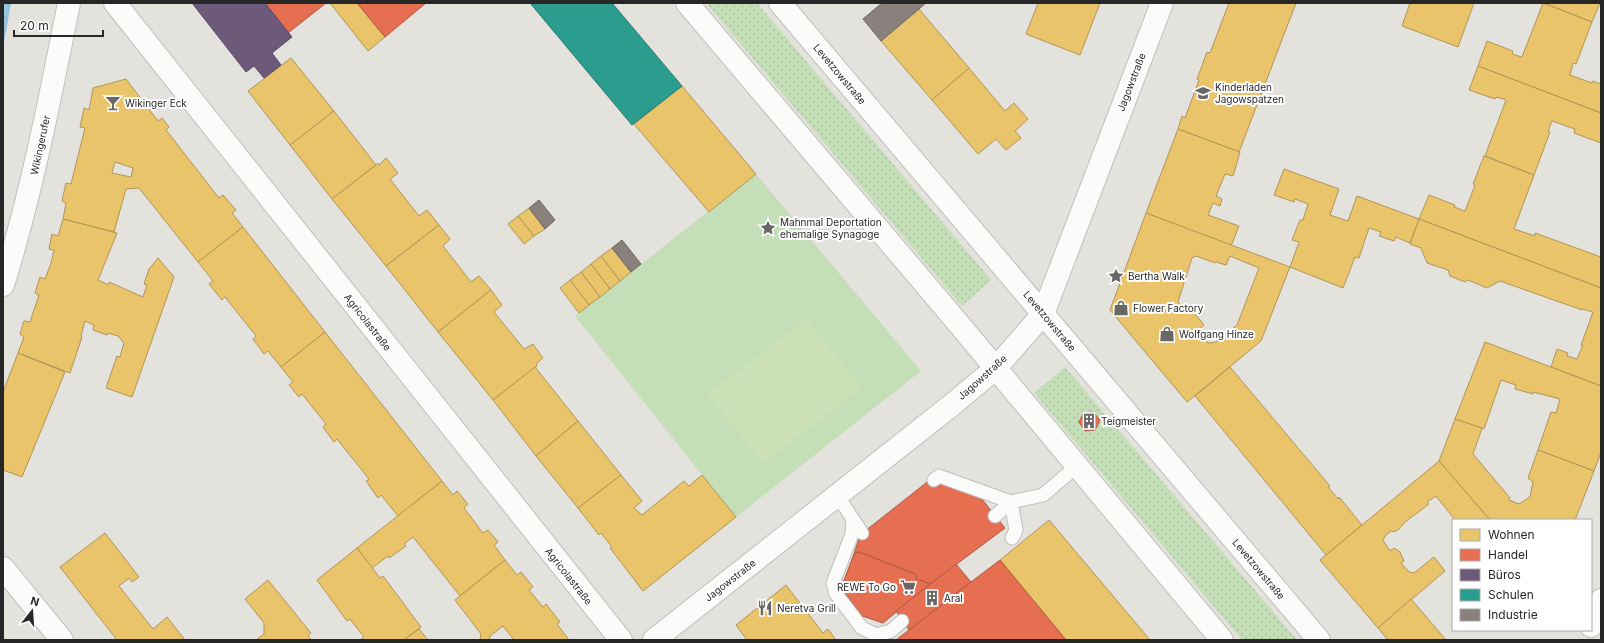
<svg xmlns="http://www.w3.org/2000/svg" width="1604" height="643" viewBox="0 0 1604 643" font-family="Inter,sans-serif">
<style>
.grass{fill:url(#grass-dots)}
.park{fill:#c4deb8}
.pitch{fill:#cce1b6}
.water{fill:url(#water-ripples)}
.homes{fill:#e9c46a;stroke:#af9556;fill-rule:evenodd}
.shops{fill:#e76f51;stroke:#ad5944}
.offices{fill:#6d597a;stroke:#584a61}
.schools{fill:#2a9d8f;stroke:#297a70}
.industry{fill:#8a817c;stroke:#6c6662}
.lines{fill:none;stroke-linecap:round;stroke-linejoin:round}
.service-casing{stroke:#bebebe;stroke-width:15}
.minor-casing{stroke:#bebebe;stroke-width:24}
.secondary-casing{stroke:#bebebe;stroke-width:24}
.service{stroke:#fbfbfa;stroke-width:13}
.minor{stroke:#fbfbfa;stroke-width:22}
.secondary{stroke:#fbfbfa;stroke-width:22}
.labels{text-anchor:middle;stroke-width:4;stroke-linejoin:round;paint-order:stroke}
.street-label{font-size:10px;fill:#272727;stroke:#fff}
.poi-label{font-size:10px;fill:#272727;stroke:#fff;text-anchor:start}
</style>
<defs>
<pattern id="grass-dots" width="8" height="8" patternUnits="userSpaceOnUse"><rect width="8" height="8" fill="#c4deb8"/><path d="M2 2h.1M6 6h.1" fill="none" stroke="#a8be9e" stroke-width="1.8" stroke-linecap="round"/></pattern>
<pattern id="water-ripples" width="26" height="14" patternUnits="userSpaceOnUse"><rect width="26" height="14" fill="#96c5e0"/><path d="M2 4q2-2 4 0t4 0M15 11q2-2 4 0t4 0" fill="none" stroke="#81a9c0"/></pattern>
</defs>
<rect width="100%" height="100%" fill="#e4e2dc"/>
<g class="grass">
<path d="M706,3H757L991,280L962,306Z"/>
<path d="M1065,367L1297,640H1242L1034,393Z"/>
</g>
<path class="park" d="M756,174L921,371L736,517L575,316Z"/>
<path class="pitch" d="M806,319L861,388L763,464L708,394Z"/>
<path class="water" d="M3,3H11L3,48Z"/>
<g class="homes">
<path d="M330,3H357L385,37L368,51Z"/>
<path d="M1038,3H1100L1080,55L1026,34Z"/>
<path d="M1229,3H1296L1239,152L1178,129L1182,116L1185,118L1199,80L1197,79L1207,52L1210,53Z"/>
<path d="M1410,3H1474L1458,47L1402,26Z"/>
<path d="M1543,3H1600L1592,22Z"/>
<path d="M1543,3L1592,22L1576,64L1573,63L1570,75L1592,83L1593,81L1601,84V113L1478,66L1487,41L1513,51L1512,54L1522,57Z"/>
<path d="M919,9L969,68L932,100L881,41Z"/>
<path d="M291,58L334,111L290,145L248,91Z"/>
<path d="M1478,66L1601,113V143L1574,133L1575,129L1552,121L1548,131L1550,132L1534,175L1485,156L1506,100L1497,97L1495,99L1469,90Z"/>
<path d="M969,68L1005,111L1014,103L1028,119L1015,131L1021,138L1006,150L996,139L978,154L932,100Z"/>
<path d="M126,79L158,121L162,118L169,127L166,130L219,198L223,195L236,210L232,213L243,227L198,262L139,188L126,189L114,232L63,219L66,203L62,201L66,183L71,184L85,128L80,127L84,108L89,110L93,88ZM115,162L133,168L131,177L112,173Z"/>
<path d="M682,86L756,174L709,212L634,124Z"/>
<path d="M334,111L376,165L332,199L290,145Z"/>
<path d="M1178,129L1240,152L1233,176L1225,174L1216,196L1222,199L1220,206L1213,203L1208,215L1239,226L1231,246L1146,213Z"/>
<path d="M1484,156L1534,175L1514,229L1535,236V233L1601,257V288L1419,219L1429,195L1455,205L1454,207L1465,211L1475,185L1473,184Z"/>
<path d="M386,158L398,173L390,179L419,216L427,210L439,225L386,266L332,199L376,165L378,163L379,165Z"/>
<path d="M1284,169L1339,189L1330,215L1348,221L1357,196L1419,219L1410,243L1396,237L1394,241L1379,236L1381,232L1369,228L1359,258L1355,257L1343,288L1290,267L1299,242L1292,240L1300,220H1303L1308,204L1295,199L1294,202L1274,195Z"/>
<path d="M529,208L545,229L534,236L518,216Z"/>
<path d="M1146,213L1290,267L1261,341L1187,402L1110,310ZM1196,256L1215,263L1216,262L1226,265L1230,256L1259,268L1237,325L1216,342L1208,343L1197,331L1204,325L1192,310L1188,313L1178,302L1192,258Z"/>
<path d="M518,216L534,236L524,244L508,224Z"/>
<path d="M63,219L117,233L98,280L109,285V282L143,297L147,285L144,284L149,269L158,258L174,277L132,397L106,388L117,356L120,357L124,343L118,336L108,333L107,335L93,330L94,325L85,321L81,336L82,337L70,373L18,353L24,337L20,334L24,321L30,322L39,295L35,293L40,277L45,279L51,263L54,250L49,249L52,234L58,236Z"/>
<path d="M1419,219L1601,288V386L1551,367L1557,349L1568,353L1567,356L1577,359L1583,345H1581L1593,312L1582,309V310L1500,281L1487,288L1468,280L1465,282L1450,276L1448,270L1427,263L1421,248L1410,244Z"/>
<path d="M439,225L450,239L443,246L471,282L479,276L491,290L438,332L386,266Z"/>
<path d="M243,227L325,332L281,367L268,351L264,354L253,339L256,336L225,297L222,300L209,284L213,281L198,262Z"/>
<path d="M612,248L631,272L620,281L601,256Z"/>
<path d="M601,256L620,281L610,289L591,264Z"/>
<path d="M591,264L610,289L600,297L581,272Z"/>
<path d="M581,272L600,297L589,305L570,280Z"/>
<path d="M570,280L589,305L579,313L560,288Z"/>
<path d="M491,290L502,305L494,312L524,349L533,344L543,358L536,364L537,366L493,400L438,332Z"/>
<path d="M325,332L442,481L398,516L381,495L378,498L366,481L369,479L337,439L334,442L323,427L326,424L302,394L299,397L289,385L293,382L281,367Z"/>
<path d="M1485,342L1601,386V452L1594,471L1538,450L1551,412L1556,413L1560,399L1533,392V394L1515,389L1516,385L1501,380L1484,429L1455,419Z"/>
<path d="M18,353L65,372L22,477L3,470V392Z"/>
<path d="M535,367L578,421L536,456L493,400Z"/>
<path d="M1230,367L1330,486L1328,487L1338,499L1339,497L1362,525L1326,555L1195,396Z"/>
<path d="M1455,419L1482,428L1473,454L1510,498L1509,500L1519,504L1530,497L1533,482L1528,478L1538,450L1594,471L1575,520H1490L1439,461Z"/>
<path d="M578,421L621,475L578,508L536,456Z"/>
<path d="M1439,461L1490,520H1455L1436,496L1427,502L1429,504L1405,522L1399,529L1394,532L1391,531L1385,536L1383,540L1390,551L1394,548L1400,552L1404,561L1401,563L1409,572L1414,573L1434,557L1445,571L1378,628L1320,560Z"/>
<path d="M621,475L642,501L634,508L642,515L684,481L689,486L702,475L736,517L643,591L610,548L612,547L601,533L599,535L578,508Z"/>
<path d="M442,481L453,495L457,491L468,504L464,508L483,533L488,530L498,542L494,545L505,560L460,596L413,537L404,544L406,546L389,558L388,556L372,568L357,548Z"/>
<path d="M1049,520L1150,640H1066L1000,560Z"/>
<path d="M105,533L139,577L132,582L129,578L119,586L153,629L167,617L185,640H117L60,567Z"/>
<path d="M357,548L380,578L383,576L421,627L404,640H360L364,637L350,619L347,621L317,580Z"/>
<path d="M505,560L517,575L521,572L533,587L529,590L543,607L546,604L560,622L557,624L569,640H514L503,626L490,636L489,640H480L481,634L455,600Z"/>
<path d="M268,580L311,633L308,636L312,640H256L264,634V623L245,599Z"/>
<path d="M786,585L823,633L828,629L836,640H747L736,625Z"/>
<path d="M1411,599L1446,640H1388L1378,628Z"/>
<path d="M419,629L428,640H404Z"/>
</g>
<g class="shops">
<path d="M265,3H326L288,33Z"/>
<path d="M357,3H426L385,37Z"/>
<path d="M1093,412L1100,420L1095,430L1085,431L1079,422L1083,414Z"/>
<path d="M931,479L981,498L1005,528L930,584L917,579L915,574L859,552L854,554L860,535Z"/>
<path d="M859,552L915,574L917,579L930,584L883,623L862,616L841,588L854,554Z"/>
<path d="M1000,560L1066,640H896L971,582Z"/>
<path d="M956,564L971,582L909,630L896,611Z"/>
</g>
<path class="offices" d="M192,3H265L292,37L272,53L281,65L264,78L254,66L246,72Z"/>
<path class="schools" d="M530,3H612L682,86L632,125Z"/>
<g class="industry">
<path d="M882,3H926L881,41L863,19Z"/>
<path d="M539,200L555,220L545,229L529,208Z"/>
<path d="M622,240L641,264L631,272L612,248Z"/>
</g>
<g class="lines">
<defs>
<g id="service">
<path d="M934,480L939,476L1011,502L1016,530L1012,538"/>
<path d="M837,495L862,533"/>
<path d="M995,516L1011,502L1043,495L1077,466"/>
<path d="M853,521L852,534L833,583L836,594L862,628L876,635L891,631L902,621"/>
</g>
<g id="minor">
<path d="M115,3L621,640"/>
<path d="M3,285C32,192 50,98 69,3"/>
<path d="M3,568L62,640"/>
<path d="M1591,626L1601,600"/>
<path d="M654,640L953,404L996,368L1043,314L1162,3"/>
</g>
<g id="secondary">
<path d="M687,3L958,323L1222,640"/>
<path d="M780,3L1319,640"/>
</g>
</defs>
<use href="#service" class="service-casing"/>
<use href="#minor" class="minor-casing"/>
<use href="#secondary" class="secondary-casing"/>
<use href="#service" class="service"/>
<use href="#minor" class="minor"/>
<use href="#secondary" class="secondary"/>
</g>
<defs>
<symbol id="school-bare" viewBox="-9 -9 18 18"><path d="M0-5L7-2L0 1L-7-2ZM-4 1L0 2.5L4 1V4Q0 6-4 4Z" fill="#696866" stroke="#fff" stroke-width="2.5" paint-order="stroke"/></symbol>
<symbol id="bar-bare" viewBox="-9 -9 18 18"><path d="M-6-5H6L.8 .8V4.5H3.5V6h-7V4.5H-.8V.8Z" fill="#696866" stroke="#fff" stroke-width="2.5" paint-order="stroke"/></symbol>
<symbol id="sight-bare" viewBox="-9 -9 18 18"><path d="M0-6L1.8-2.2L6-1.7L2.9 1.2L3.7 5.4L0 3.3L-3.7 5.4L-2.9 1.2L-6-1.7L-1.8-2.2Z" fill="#696866" stroke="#fff" stroke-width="2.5" paint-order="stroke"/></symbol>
<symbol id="shop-bare" viewBox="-9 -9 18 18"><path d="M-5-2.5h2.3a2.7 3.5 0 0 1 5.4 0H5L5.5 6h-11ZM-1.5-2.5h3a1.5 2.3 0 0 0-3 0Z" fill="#696866" stroke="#fff" stroke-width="2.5" paint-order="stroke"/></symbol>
<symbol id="building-bare" viewBox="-9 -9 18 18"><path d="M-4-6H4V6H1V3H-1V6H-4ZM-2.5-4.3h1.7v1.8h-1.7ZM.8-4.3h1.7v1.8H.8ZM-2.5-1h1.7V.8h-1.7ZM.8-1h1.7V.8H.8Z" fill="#696866" stroke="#fff" stroke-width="2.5" paint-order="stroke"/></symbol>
<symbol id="supermarket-bare" viewBox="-9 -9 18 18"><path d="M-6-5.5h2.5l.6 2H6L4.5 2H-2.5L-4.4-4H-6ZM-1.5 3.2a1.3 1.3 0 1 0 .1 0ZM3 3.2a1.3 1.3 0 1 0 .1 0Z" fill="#696866" stroke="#fff" stroke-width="2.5" paint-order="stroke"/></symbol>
<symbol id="restaurant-bare" viewBox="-9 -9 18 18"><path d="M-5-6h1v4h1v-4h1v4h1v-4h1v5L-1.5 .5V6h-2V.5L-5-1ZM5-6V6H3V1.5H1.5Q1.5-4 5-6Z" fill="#696866" stroke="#fff" stroke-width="2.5" paint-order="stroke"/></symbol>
</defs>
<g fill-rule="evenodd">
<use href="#school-bare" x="1192" y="82" width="22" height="22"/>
<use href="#bar-bare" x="102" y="92" width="22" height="22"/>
<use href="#sight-bare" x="757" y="217" width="22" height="22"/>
<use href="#sight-bare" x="1105" y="265" width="22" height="22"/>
<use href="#shop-bare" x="1110" y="297" width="22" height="22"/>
<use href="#shop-bare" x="1156" y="323" width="22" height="22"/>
<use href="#building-bare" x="1078" y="410" width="22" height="22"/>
<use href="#supermarket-bare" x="897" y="576" width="22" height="22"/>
<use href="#building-bare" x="921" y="587" width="22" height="22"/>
<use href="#restaurant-bare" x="754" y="597" width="22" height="22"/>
</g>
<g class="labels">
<g class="street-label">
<text transform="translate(840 74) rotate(50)" y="4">Levetzowstraße</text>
<text transform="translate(1131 82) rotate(-69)" y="4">Jagowstraße</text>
<text transform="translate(40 145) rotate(-78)" y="4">Wikingerufer</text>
<text transform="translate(1050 321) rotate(50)" y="4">Levetzowstraße</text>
<text transform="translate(368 322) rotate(52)" y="4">Agricolastraße</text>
<text transform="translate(982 377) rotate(-42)" y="4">Jagowstraße</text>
<text transform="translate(1259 569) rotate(50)" y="4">Levetzowstraße</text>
<text transform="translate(569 576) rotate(52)" y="4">Agricolastraße</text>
<text transform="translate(730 580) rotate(-38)" y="4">Jagowstraße</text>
</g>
<g class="poi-label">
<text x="1215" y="91">Kinderladen<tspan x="1215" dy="12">Jagowspatzen</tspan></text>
<text x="125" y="107">Wikinger Eck</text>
<text x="780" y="226">Mahnmal Deportation<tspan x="780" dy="12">ehemalige Synagoge</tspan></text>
<text x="1128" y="280">Bertha Walk</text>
<text x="1133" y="312">Flower Factory</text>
<text x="1179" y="338">Wolfgang Hinze</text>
<text x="1101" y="425">Teigmeister</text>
<text x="896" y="591" text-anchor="end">REWE To Go</text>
<text x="944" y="602">Aral</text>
<text x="777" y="612">Neretva Grill</text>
</g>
</g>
<rect width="1604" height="643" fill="none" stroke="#272727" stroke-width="8"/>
<rect x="1452" y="519" width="140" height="112" fill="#ffffff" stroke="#a9a9a9"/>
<rect x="1460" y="529" width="20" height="12" fill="#e9c46a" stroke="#a9a9a9"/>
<text x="1488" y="539" font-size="12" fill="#272727">Wohnen</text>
<rect x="1460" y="549" width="20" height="12" fill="#e76f51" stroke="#a9a9a9"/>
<text x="1488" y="559" font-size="12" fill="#272727">Handel</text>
<rect x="1460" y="569" width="20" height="12" fill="#6d597a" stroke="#a9a9a9"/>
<text x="1488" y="579" font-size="12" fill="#272727">Büros</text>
<rect x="1460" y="589" width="20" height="12" fill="#2a9d8f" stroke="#a9a9a9"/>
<text x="1488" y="599" font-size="12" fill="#272727">Schulen</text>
<rect x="1460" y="609" width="20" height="12" fill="#8a817c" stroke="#a9a9a9"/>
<text x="1488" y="619" font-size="12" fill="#272727">Industrie</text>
<g transform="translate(32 611) rotate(17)" stroke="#ffffff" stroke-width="3" paint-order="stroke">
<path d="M0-3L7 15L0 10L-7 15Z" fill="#272727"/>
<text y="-6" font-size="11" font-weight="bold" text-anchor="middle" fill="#272727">N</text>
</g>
<path d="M14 30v6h89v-6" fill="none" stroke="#272727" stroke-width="2"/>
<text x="20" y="30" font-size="12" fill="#272727" stroke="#ffffff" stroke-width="3" paint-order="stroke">20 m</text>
</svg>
